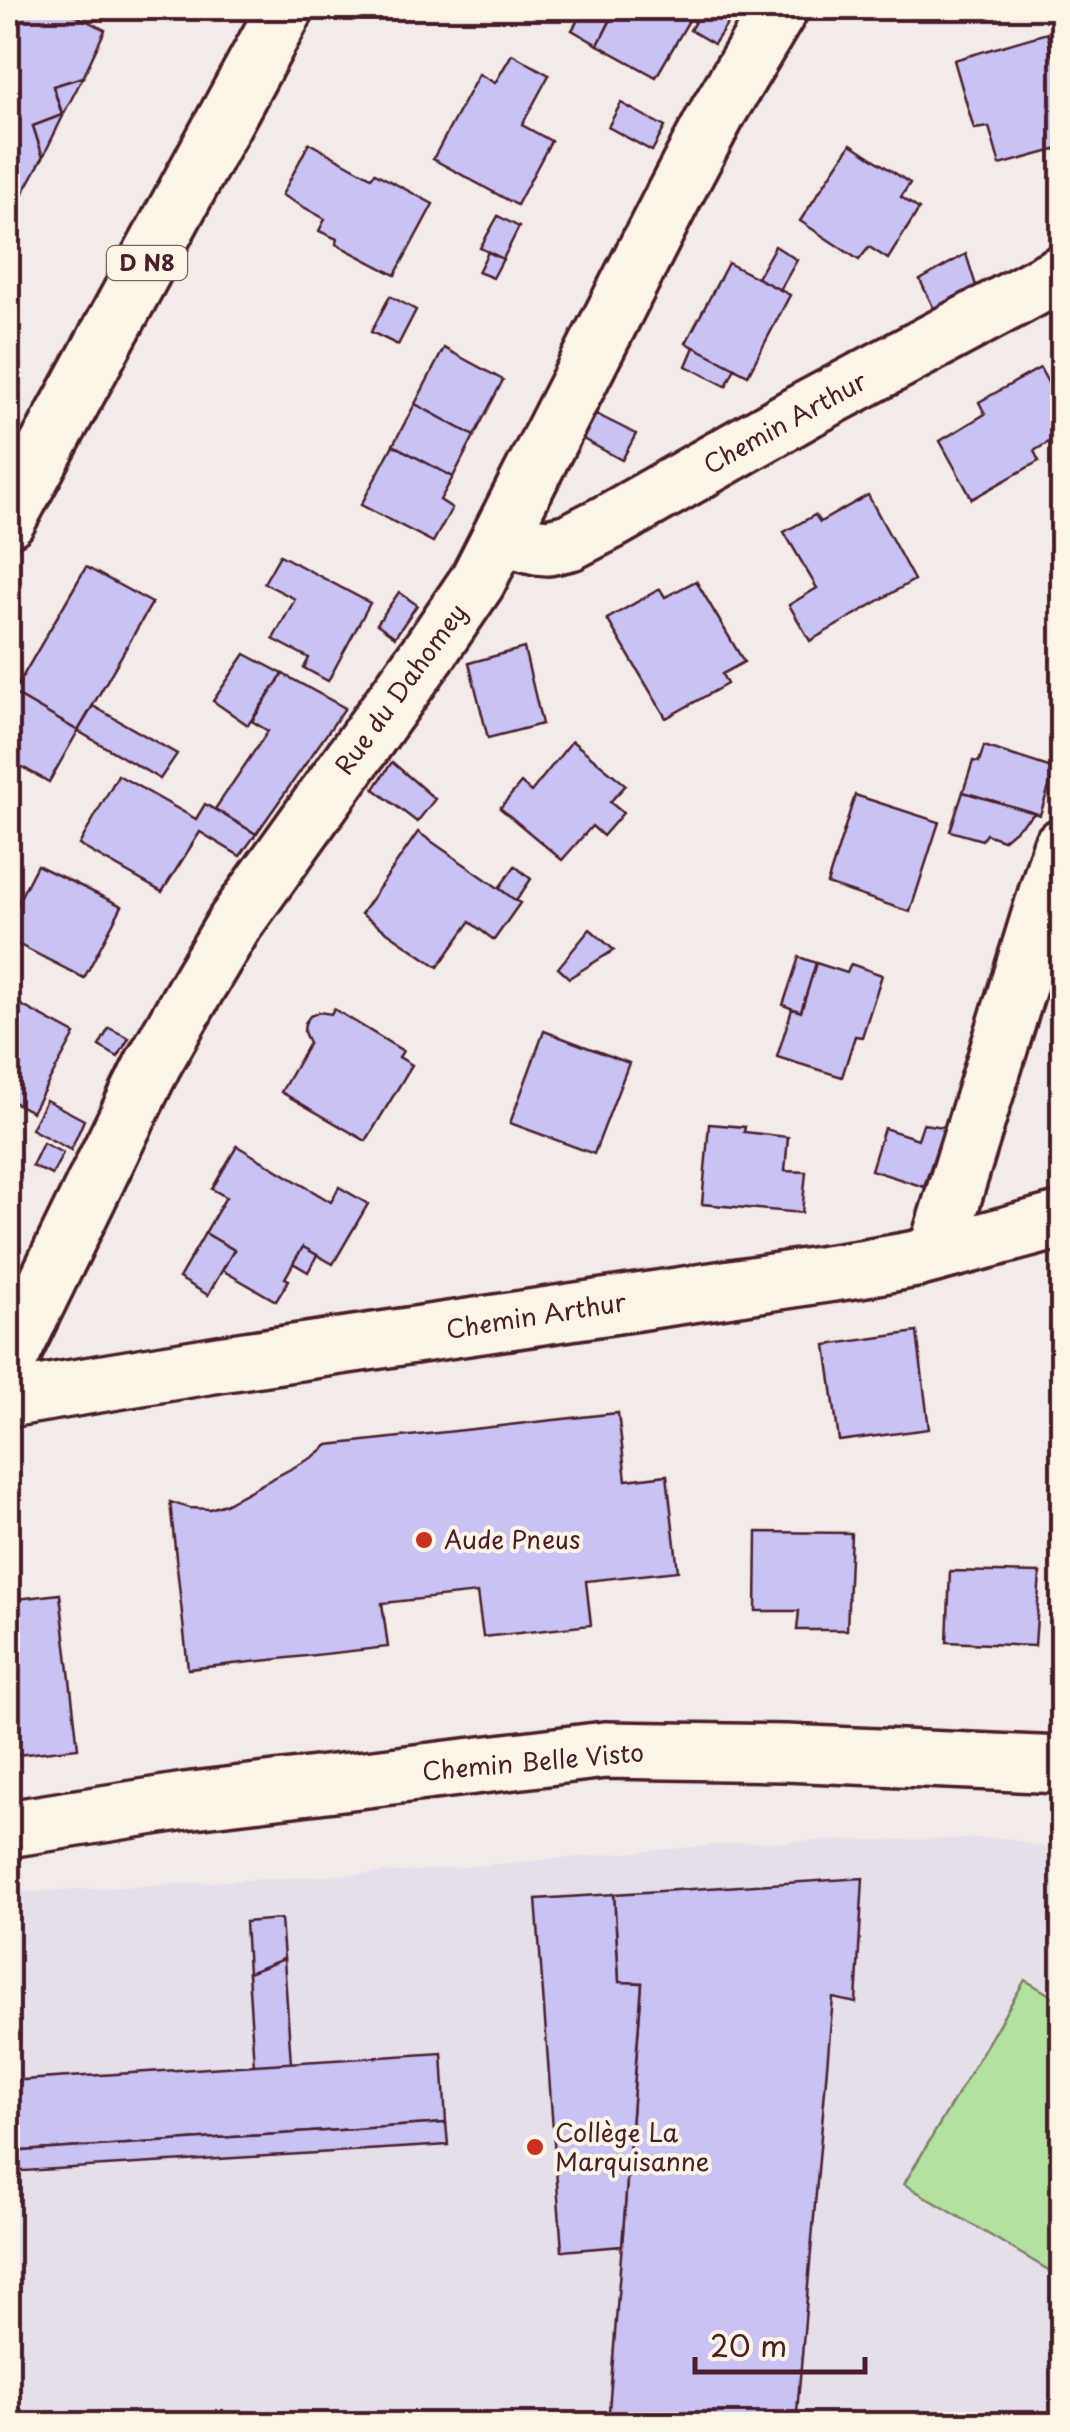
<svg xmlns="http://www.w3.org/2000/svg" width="1070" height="2432" viewBox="0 0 1070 2432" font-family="'Playpen Sans',sans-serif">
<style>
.built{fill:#e5dfec}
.green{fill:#b2e1a0;stroke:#7e8066;stroke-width:2.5}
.building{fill:#c8c2f5;stroke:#4a1f2b;stroke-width:2.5}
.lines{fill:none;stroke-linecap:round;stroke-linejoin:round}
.minor-casing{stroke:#4a1f2b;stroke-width:62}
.major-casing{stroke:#4a1f2b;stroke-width:62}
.minor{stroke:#fcf5e5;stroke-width:55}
.major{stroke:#fcf5e5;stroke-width:55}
.poi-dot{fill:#c8321e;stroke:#fcf5e5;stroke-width:4}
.labels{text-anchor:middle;stroke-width:8;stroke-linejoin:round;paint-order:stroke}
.shield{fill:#fcf5e5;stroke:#7f5f63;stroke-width:2.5}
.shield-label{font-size:22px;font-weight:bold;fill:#4a1f2b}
.street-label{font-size:25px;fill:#4a1f2b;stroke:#fcf5e5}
.poi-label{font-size:25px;fill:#4a1f2b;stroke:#fcf5e5;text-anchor:start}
</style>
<rect width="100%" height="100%" fill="#f2ebe8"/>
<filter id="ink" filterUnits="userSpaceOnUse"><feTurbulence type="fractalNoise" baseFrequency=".01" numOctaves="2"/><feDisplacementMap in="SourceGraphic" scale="20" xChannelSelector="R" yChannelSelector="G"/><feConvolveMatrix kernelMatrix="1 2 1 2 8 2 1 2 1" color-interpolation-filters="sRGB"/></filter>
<g filter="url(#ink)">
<path class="built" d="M1007,1838L1062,1852V2400L1047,2424H8V1893L416,1871L751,1842Z"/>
<path class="green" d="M1025,1980L1062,2002V2278L904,2184Z"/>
<g class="building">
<path d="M8,8H61L105,30L83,77L53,86L62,115L33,126L43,157L19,201L8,196Z"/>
<path d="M532,8H559L553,18Z"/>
<path d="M585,8H604L614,13L598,45L572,30Z"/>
<path d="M617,8H674L691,17L656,77L598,45Z"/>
<path d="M703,8L730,20L714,44L690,30Z"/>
<path d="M1047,33L1062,86V148L1000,165L989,127L974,129L954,60Z"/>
<path d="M512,54L549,75L522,125L551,141L517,205L433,159L479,74L495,83Z"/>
<path d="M83,77L63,115V116L53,86Z"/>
<path d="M621,103L665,127L652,151L608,127Z"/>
<path d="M62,115L63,116L43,157L33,126Z"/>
<path d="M309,143L371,177L375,173L433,204L395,275L336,244L337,239L319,231L325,219L282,195Z"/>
<path d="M851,144L910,183L901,197L919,209L888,259L869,247L859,260L800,221Z"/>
<path d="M498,216L519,227L503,259L480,248Z"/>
<path d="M775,246L797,260L780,290L757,278Z"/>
<path d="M488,252L503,259L493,278L478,272Z"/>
<path d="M966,254L976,286L934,309L920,280Z"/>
<path d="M728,263L790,295L748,375L686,343Z"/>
<path d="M390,296L416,310L398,345L371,332Z"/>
<path d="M694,347L735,368L726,386L686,366Z"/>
<path d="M444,348L503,380L474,436L415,404Z"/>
<path d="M1040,368L1062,408V434L1034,451L1039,461L972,499L940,441L985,414L979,402Z"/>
<path d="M415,404L474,436L453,477L393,445Z"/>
<path d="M596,414L636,434L622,460L583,439Z"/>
<path d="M393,445L453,477L440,500L452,508L433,542L361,505Z"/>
<path d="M868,495L914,580L810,641L789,605L817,588L784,532L815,515L820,522Z"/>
<path d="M280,555L370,603L328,681L304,668L309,658L273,639L295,599L264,583Z"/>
<path d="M86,567L152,603L78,731L13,693Z"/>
<path d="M696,581L744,662L722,674L727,684L666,718L607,619L660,589L665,597Z"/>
<path d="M399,592L417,605L395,637L377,624Z"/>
<path d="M524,648L542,724L488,738L469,663Z"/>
<path d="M245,654L283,674L248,725L213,701Z"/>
<path d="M283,674L345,708L256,834L215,809L268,731L252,721Z"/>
<path d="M13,693L78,731L49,782L8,759V701Z"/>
<path d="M93,706L177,754L160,779L78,731Z"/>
<path d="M572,741L626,785L610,802L623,813L603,836L592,826L562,860L500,808L521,783L531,792Z"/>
<path d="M984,746L1055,769L1040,815L963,792L973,761L979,762Z"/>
<path d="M392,762L435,799L417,822L374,789Z"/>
<path d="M118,775L196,819L205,804L256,834L240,856L200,832L162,892L79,845Z"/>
<path d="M963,792L1035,813L1003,840L986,834L982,840L950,831Z"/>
<path d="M855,795L939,822L910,912L827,884Z"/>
<path d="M418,832L520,903L494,940L470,922L438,967L361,914Z"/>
<path d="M37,865L122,906L84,978L8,939V921Z"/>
<path d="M515,866L531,879L516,901L499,888Z"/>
<path d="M590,929L614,950L569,978L558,968Z"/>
<path d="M799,957L816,963L801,1012L783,1005Z"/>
<path d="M816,963L847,973L851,964L882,975L862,1037L855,1036L842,1077L777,1057L792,1009L801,1012Z"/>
<path d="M8,998L75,1034L32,1112L8,1099Z"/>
<path d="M334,1009L403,1051L399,1057L412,1065L366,1141L281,1092L309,1043L304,1032L305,1023L310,1016L319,1012L331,1014Z"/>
<path d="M109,1028L129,1038L118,1057L99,1046Z"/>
<path d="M544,1031L629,1063L594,1154L510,1123Z"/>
<path d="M46,1100L84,1120L71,1150L31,1129Z"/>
<path d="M709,1124L745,1127L744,1132L788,1137L785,1171L806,1172L802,1213L702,1204Z"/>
<path d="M923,1124L944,1127L924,1187L871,1170L884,1128L918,1139Z"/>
<path d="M43,1143L63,1153L52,1175L32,1166Z"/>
<path d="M237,1146L331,1202L339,1187L368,1204L333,1264L303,1247L285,1278L289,1280L276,1301L222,1270L234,1250L205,1233L226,1197L212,1189Z"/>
<path d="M205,1233L234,1250L208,1295L179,1278Z"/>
<path d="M303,1247L317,1255L308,1272L293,1263Z"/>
<path d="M1062,1320V1354L1058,1355L1054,1321Z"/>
<path d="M917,1332L929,1429L839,1441L826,1345Z"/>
<path d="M618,1413L626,1480L667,1475L678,1571L586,1581L591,1625L483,1637L477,1593L382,1603L388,1647L188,1669L170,1502L190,1508L210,1509L225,1504L313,1457L328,1445Z"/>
<path d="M757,1532L851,1533L847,1630H797L799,1611H756Z"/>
<path d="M950,1571L1040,1573L1035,1646L947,1642Z"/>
<path d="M60,1594L78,1748L8,1756V1600Z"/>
<path d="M863,1878L856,2003L833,1998L796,2424H608L642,1983L619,1982L614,1894Z"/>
<path d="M614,1894L619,1982L642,1983L622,2246L562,2251L536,1899Z"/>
<path d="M281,1919L284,1959L248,1973L245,1922Z"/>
<path d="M284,1959L291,2063L254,2066L248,1973Z"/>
<path d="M442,2053L446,2123L8,2152V2081Z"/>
<path d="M446,2123L448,2145L8,2172V2152Z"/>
</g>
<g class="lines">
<defs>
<g id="minor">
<path d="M503,533L515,540L537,546L548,547L570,542L609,522L806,410L1062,273"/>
<path d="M936,1253L1061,847"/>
<path d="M8,1362L153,1064L198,985L235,923L432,648L477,582L673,197L718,112L780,8"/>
<path d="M8,1399L219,1364L860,1269L916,1259L1062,1220"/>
<path d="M8,1829L185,1801L605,1750L785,1753L1062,1765"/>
</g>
<path id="major" d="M8,519L286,8"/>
</defs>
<use href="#minor" class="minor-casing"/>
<use href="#major" class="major-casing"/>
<use href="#minor" class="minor"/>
<use href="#major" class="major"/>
</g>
</g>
<g class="poi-dot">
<circle cx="424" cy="1540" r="10"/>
<circle cx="535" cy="2147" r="10"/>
</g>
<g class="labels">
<rect class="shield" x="107" y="246" width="80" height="34" rx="8"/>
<g class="shield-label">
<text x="147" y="271">D N8</text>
</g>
<g class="street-label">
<text transform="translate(785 423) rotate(-29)" y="9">Chemin Arthur</text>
<text transform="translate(401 689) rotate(-54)" y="9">Rue du Dahomey</text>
<text transform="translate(536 1316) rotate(-9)" y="9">Chemin Arthur</text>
<text transform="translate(533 1762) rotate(-5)" y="9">Chemin Belle Visto</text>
</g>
<g class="poi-label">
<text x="444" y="1549">Aude Pneus</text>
<text x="555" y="2142">Collège La<tspan x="555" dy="29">Marquisanne</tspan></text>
</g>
</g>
<rect width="1070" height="2432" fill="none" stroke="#fcf5e5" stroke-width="40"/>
<rect x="20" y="20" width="1030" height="2392" fill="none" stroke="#4a1f2b" stroke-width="4" filter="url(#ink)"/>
<path d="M695 2357v15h170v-15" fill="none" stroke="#4a1f2b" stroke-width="5"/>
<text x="710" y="2357" font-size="30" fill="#4a1f2b" stroke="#fcf5e5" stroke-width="8" paint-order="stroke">20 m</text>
</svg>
